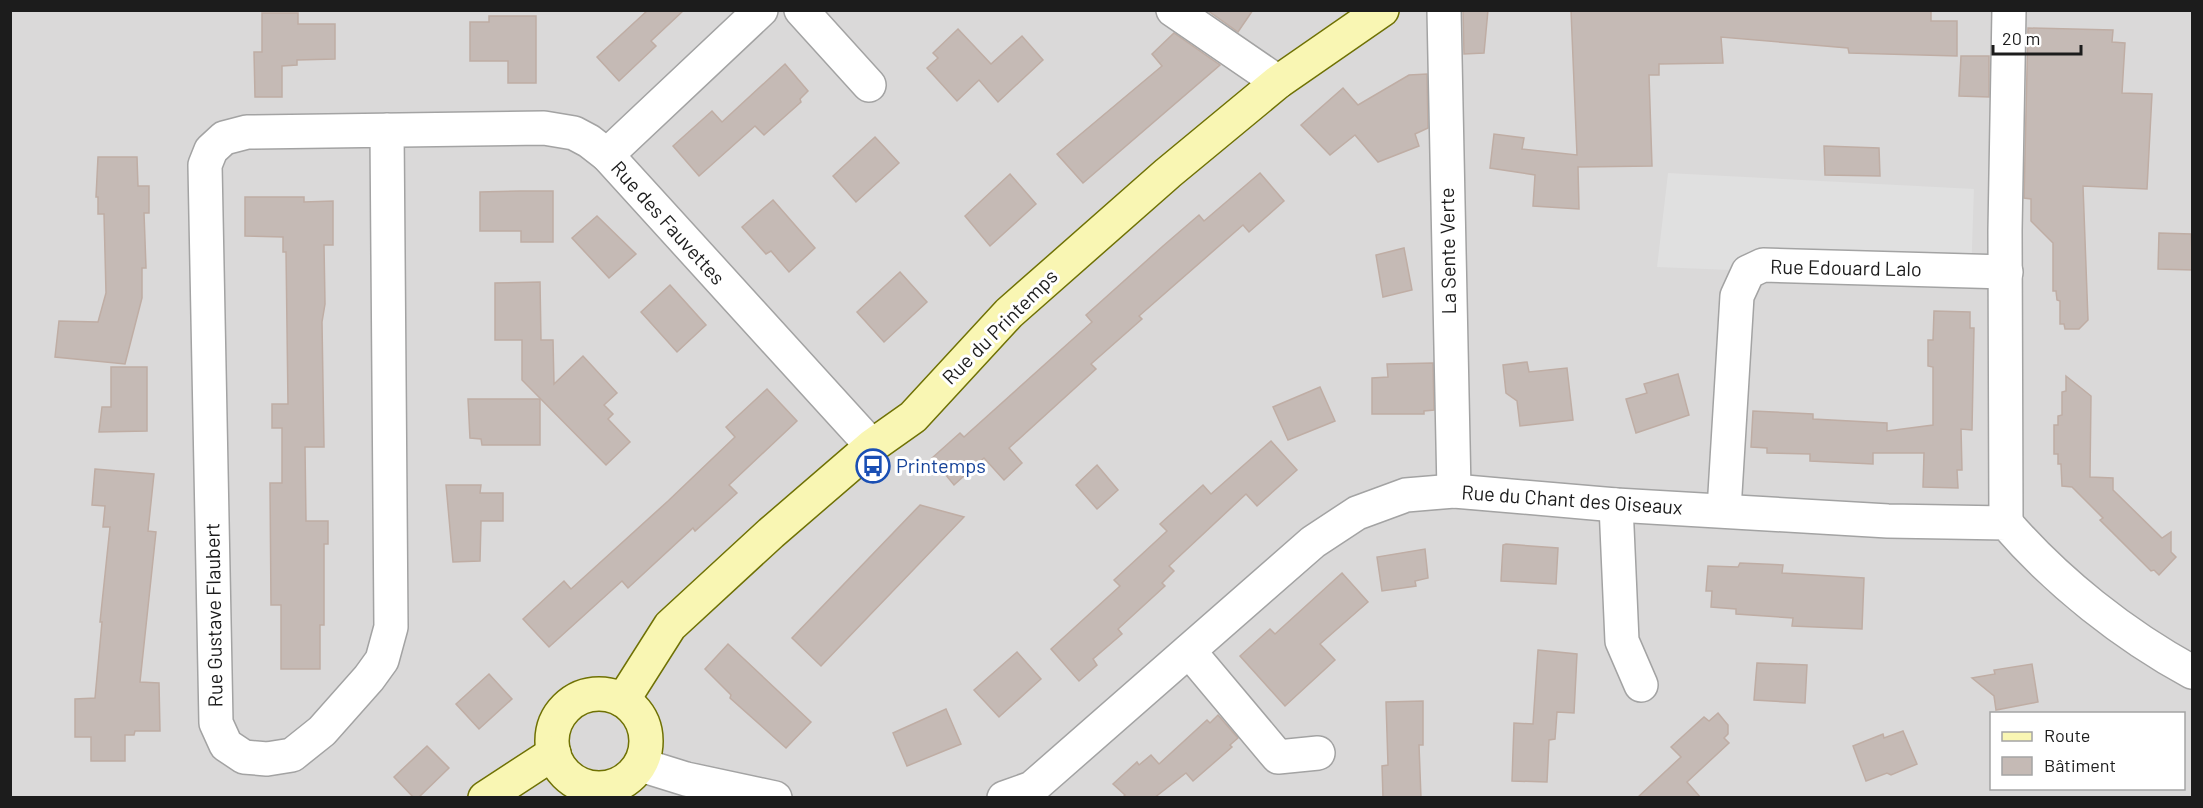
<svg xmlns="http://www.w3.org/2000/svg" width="2203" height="808" viewBox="0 0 2203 808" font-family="Barlow,sans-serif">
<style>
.residential{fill:#dad9d9;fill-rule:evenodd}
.parking{fill:#e0e0e0}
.building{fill:#c5bab5;stroke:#bfada4;stroke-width:1.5}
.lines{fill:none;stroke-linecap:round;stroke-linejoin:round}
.minor-casing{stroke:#a3a3a3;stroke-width:36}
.secondary-casing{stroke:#6f7104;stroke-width:36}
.minor{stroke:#fff;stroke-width:33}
.secondary{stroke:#f9f6b3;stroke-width:33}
.labels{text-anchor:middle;stroke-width:6;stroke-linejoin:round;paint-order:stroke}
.street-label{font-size:20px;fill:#1c1c1c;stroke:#fff}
.transit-label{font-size:20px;fill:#164399;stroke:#fff;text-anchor:start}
</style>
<rect width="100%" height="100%" fill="#ede8e1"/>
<path class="residential" d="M10,11H2192V797H11ZM1992,714H2184V788H1992Z"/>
<path class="parking" d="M1668,173L1974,189L1971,280L1657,267Z"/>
<g class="building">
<path d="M648,10H684L651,41L656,46L619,81L597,57Z"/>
<path d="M1207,10H1253L1238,32Z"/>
<path d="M1463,10H1488L1484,53L1464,54Z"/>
<path d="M1571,10H1931V21H1957V56L1849,53L1848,48L1721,37L1723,63L1659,64V75H1649L1652,166L1578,167L1579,209L1533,206L1535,175L1490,168L1494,134L1524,138L1522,149L1577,155Z"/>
<path d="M262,13H298V24H335V59L297,60V65L282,66V97H255L254,52H262Z"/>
<path d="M489,16H536V83H508V61H470V22H489Z"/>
<path d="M2028,28L2113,30L2112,42L2125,43L2122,93L2152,94L2147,189L2083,186L2088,320L2079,329H2065L2064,324H2060V301L2057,300L2056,291H2053V243L2031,221V199L2024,198Z"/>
<path d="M958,29L991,64L1022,36L1043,60L998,102L979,80L957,101L927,68L938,58L933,53Z"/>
<path d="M1174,33L1220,65L1083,183L1057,154L1162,66L1152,54Z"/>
<path d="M1961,56H1989V97L1959,96Z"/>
<path d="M785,64L808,91L800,99L801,102L764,135L755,126L699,176L673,146L712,111L722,122Z"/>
<path d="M1427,74L1428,128L1415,134L1419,146L1378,162L1355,135L1330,155L1301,125L1343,88L1358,105L1409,75Z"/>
<path d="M875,137L899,163L856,202L833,176Z"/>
<path d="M1824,146L1879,148L1880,176L1825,175Z"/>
<path d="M98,157H137L138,186H149V213H144L146,268H142V298L125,364L55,357L59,321L98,322L106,293L104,214H98V197H96Z"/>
<path d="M1260,173L1284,201L1249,232L1243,225L1139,316L1142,319L1091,364L1096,369L1009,448L1022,463L1004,480L984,458L954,485L932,458L960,433L964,437L1092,322L1086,315L1163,246L1199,215L1204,221Z"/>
<path d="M1010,174L1036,204L990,246L965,216Z"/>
<path d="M520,191H553V242H521V231H480V192Z"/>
<path d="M245,197H304V202L333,201V245H324L325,304L322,322L324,447H305L306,521H328V544H324V625H320V669H281V605H271L270,483H282V428H272V404H288L286,252H283V237L245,236Z"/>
<path d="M773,200L815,248L789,272L771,251L766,254L742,227Z"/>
<path d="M597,216L636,254L609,278L572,238Z"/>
<path d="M2159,233L2191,234L2193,270L2158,269Z"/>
<path d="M1404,248L1412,290L1383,297L1376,255Z"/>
<path d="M900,272L927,302L884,342L857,312Z"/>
<path d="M540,282L541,340H553L554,384L583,356L617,393L604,405L613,414L608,419L630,442L606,465L522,380V340H495V283Z"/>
<path d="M670,285L706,325L677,352L641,312Z"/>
<path d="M1934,311L1970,312V328H1974L1972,430L1961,429L1962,470H1957L1958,488L1923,487L1924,453H1873V464L1810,461V454L1767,453V448L1751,447L1753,411L1813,414V419L1887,423V431L1933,425V367L1928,366V340H1933Z"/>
<path d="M1527,362L1529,372L1567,368L1573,420L1520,426L1517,401L1506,393L1503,365Z"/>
<path d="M1433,363L1434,410L1424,411V414H1372V378L1388,377L1387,364Z"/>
<path d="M111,367H147V431L99,432L102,407H111Z"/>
<path d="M1678,374L1689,415L1636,433L1626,399L1647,393L1644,384Z"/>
<path d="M2066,376L2091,396L2090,477L2113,478V490L2162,538L2171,532V552L2176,557L2159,575L2154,570L2151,571L2100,520L2103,518L2072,487L2062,486L2061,464H2058V454H2054V425H2058V416L2062,415V392L2066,391Z"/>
<path d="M1320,387L1335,421L1288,440L1273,407Z"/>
<path d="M767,389L797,421L729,485L737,493L695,531L693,528L628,588L622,581L549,647L523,619L564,581L571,589L668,501L735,437L726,427Z"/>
<path d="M468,399H540V445H482L481,439L470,438Z"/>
<path d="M1271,441L1297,470L1257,506L1246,494L1169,566L1174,571L1162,583L1165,586L1118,629L1122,634L1093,659L1097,665L1079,681L1051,649L1120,586L1114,580L1167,531L1160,524L1203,485L1211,494Z"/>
<path d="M1097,465L1118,490L1097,509L1076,485Z"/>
<path d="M95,469L154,474L148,531L156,532L140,682L159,683L160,731H135L134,735H125V761H91V737H75V699L95,698L102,622H100L110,527H103L105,506L92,505Z"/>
<path d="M446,485H481L480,493H503V521H481L480,561L453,562Z"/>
<path d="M920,505L964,517L821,666L792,638Z"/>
<path d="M1506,544L1558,548L1556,584L1501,581L1503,545Z"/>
<path d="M1425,549L1428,578L1415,581L1416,586L1382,591L1377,557Z"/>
<path d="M1740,563L1783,565L1782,573L1864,578L1862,629L1792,626L1793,618L1736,614V609L1711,607L1712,591H1706L1708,566L1738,567Z"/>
<path d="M1342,573L1368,602L1320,644L1335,660L1285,706L1240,656L1270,629L1275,634Z"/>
<path d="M728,644L811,722L786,748L730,698L731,695L705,669Z"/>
<path d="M1538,650L1577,654L1574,713L1557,712L1555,739L1549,740L1547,782L1512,781L1514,723L1533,724Z"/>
<path d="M1017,652L1041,679L999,717L974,690Z"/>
<path d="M1757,663L1807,665L1805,703L1754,700Z"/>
<path d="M2032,664L2038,702L1996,710L1994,696L1972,678L1995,674L1994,670Z"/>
<path d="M489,674L512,699L479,729L456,704Z"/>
<path d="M1423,701V745H1419L1421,798H1383L1382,766L1388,765L1386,702Z"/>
<path d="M946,709L961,744L907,766L893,733Z"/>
<path d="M1718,713L1728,725V734L1724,738L1729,743L1687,782L1701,798H1637L1681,757L1671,747L1704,717L1709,721Z"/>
<path d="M1218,715L1238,738L1230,745L1232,747L1193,781L1186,773L1154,798H1122L1125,795L1113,784L1137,762L1139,765L1151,755L1159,764L1207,720L1210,723Z"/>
<path d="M1903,731L1917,764L1891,775L1887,773L1866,781L1853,746L1883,734L1884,738Z"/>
<path d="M427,746L449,768L418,798H414L394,777Z"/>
</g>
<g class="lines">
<defs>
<g id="minor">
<path d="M761,10L607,155L872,446"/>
<path d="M801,10L869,85"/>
<path d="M1173,10L1278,82"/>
<path d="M1444,10L1454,491"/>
<path d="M387,130L391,627L382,660L369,678L322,731L292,755L267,759L244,757L226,745L216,723L205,165L211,150L224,138L247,132L544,128L574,133L589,141L607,155"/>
<path d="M1616,505L1622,641L1641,685"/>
<path d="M1724,510L1737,296L1748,272L1763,265L2006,272"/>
<path d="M2006,523L2005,230L2009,10"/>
<path d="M1189,651L1278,757L1318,753"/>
<path d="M641,765L686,779L775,798"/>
<path d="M1004,798L1032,788L1313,542L1357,513L1406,495L1454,491L1616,505L1888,521L2006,523C2057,582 2124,635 2192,672"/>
</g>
<g id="secondary">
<circle cx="599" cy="741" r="47"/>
<path d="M623,700L670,626L771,533L872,446L913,417L1009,313L1168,173L1278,82L1382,10"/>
<path d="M485,798L554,753"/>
</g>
</defs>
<use href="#minor" class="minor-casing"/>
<use href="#secondary" class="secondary-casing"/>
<use href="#minor" class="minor"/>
<use href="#secondary" class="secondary"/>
</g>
<defs>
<symbol id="bus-ring" viewBox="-11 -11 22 22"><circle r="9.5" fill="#fff" stroke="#1a4fb4" stroke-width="1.5"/><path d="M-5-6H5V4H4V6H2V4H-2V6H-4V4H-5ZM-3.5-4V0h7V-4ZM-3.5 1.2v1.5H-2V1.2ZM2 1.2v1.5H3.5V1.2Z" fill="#1a4fb4"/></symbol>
</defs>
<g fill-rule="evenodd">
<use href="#bus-ring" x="854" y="447" width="38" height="38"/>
</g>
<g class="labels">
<g class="street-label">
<text transform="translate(668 223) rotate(48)" y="7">Rue des Fauvettes</text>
<text transform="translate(1448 251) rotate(-91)" y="7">La Sente Verte</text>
<text transform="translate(1846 268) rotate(1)" y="7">Rue Edouard Lalo</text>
<text transform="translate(1000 327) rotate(-45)" y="7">Rue du Printemps</text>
<text transform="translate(1572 500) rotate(4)" y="7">Rue du Chant des Oiseaux</text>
<text transform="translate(214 615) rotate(-91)" y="7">Rue Gustave Flaubert</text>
</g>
<g class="transit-label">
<text x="896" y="473">Printemps</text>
</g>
</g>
<rect width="2203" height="808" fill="none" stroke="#1c1c1c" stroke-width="24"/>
<rect x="1990" y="712" width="195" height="78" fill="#ffffff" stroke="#a4a4a4" stroke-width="1.5"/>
<rect x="2002" y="732" width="30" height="9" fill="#f9f6b3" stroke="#a4a4a4" stroke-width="1.5"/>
<text x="2044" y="742" font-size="18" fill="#1c1c1c">Route</text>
<rect x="2002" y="757" width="30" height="18" fill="#c5bab5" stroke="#a4a4a4" stroke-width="1.5"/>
<text x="2044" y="772" font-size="18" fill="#1c1c1c">Bâtiment</text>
<path d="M1993 45v9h88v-9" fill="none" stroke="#1c1c1c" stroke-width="3"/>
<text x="2002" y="45" font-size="18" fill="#1c1c1c" stroke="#ffffff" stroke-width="4.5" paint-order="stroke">20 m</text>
</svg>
